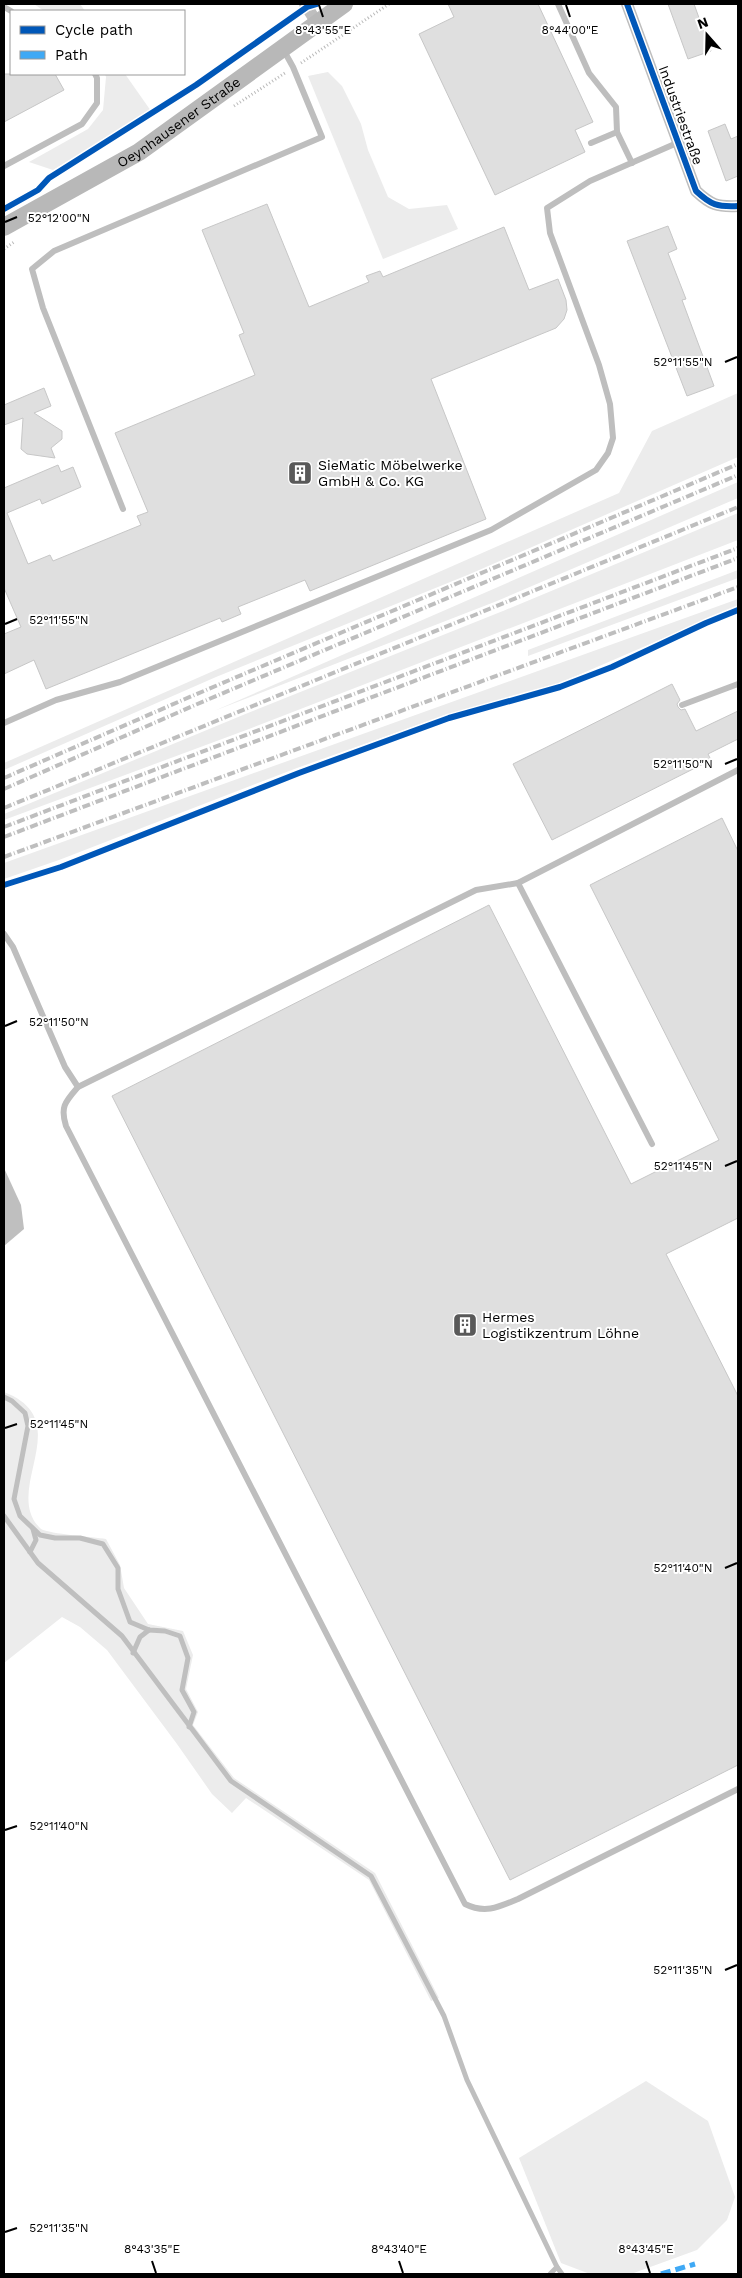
<svg xmlns="http://www.w3.org/2000/svg" width="742" height="2278" viewBox="0 0 742 2278" font-family="'Work Sans',sans-serif">
<style>
.green{fill:#ececec}
.water{fill:#bfbfbf}
.lines{fill:none;stroke-linecap:round;stroke-linejoin:round}
.stream{stroke:#bfbfbf;stroke-width:5}
.building{fill:#dfdfdf;stroke:#c7c7c7}
.path{stroke:#b9b9b9;stroke-width:3;stroke-dasharray:1 2.5;stroke-linecap:butt}
.lane{stroke:#bebebe;stroke-width:6}
.street{stroke:#bebebe;stroke-width:12}
.secondary{stroke:#b8b8b8;stroke-width:18}
.rail{stroke:#bebebe;stroke-width:4;stroke-dasharray:8 2.5 1 2.5;stroke-linecap:butt}
.quiet{stroke:#3fa9f5;stroke-width:5;stroke-dasharray:10 5;stroke-linecap:butt}
.cycleway-casing{stroke:#fff;stroke-width:9}
.cycleway{stroke:#0057b8;stroke-width:6}
.ticks{fill:none;stroke:#000;stroke-width:2}
.labels{text-anchor:middle;stroke-width:4;stroke-linejoin:round;paint-order:stroke}
.street-label{font-size:14px;fill:#000;stroke:#fff}
.poi-label{font-size:14px;fill:#000;stroke:#fff;text-anchor:start}
.ticks-label{font-size:12px;text-anchor:middle;fill:#000;stroke:#fff;stroke-width:4;stroke-linejoin:round;paint-order:stroke}
</style>
<rect width="100%" height="100%" fill="#fff"/>
<g class="green">
<path d="M34,4H80L85,11H44Z"/>
<path d="M328,72L342,86L361,124L368,150L388,197L409,209L447,205L458,229L383,259L308,76Z"/>
<path d="M105,74H125L151,111L53,170L29,162L88,129L103,110L106,77Z"/>
<path d="M738,393V457L470,574L216,677L4,770V763L619,493L652,431Z"/>
<path d="M738,482V498L497,601L214,711Z"/>
<path d="M738,513V540L249,729L4,820V814L243,715L503,611Z"/>
<path d="M738,570V578L528,656V650Z"/>
<path d="M738,599V606L560,683L446,715L297,768L59,860L4,879V863Z"/>
<path d="M4,1392C79,1421 0,1491 41,1529C50,1534 93,1537 106,1539L120,1565L124,1588L148,1624L183,1631L193,1655L186,1689L198,1712L193,1725L234,1778L375,1873L439,1998L431,2001L369,1880L246,1798L232,1813L212,1794L177,1744L107,1650L80,1627L62,1617L4,1663Z"/>
<path d="M646,2081L708,2121L735,2197L727,2220L697,2250L631,2274H590L561,2263L519,2158Z"/>
</g>
<path class="water" d="M4,1168L21,1205L24,1229L4,1246Z"/>
<g class="lines">
<g class="stream">
<path d="M4,1397L12,1401L25,1413L28,1426L14,1499L20,1516L40,1535L55,1538H80L103,1544L118,1568V1589L130,1622L149,1630L165,1631L180,1636L188,1658L182,1690L194,1712L189,1727"/>
<path d="M4,1516L38,1563L122,1636L231,1781L371,1876L444,2016L467,2080L557,2267L562,2274"/>
<path d="M30,1552L36,1540L33,1529"/>
<path d="M133,1653L140,1637L149,1630"/>
<path d="M550,2274L557,2267"/>
</g>
</g>
<g class="building">
<path d="M448,4H538L593,122L575,130L585,152L495,195L419,34L454,17Z"/>
<path d="M668,4H694L711,51L688,59Z"/>
<path d="M4,74H55L64,90L4,122Z"/>
<path d="M725,124L731,139L738,136V176L726,181L708,131Z"/>
<path d="M267,204L309,307L369,282L366,276L380,271L383,277L504,227L529,290L558,279L566,300L567,310L564,319L556,328L431,379L486,519L310,591L305,580L238,607L241,614L222,622L220,618L46,689L34,660L4,674V634L21,627L4,588V488L58,465L61,472L73,467L81,487L42,504L40,499L7,513L28,564L50,555L53,561L141,525L137,516L148,512L115,433L255,375L239,335L244,333L202,230Z"/>
<path d="M668,226L677,249L668,253L686,299L682,300L714,386L687,396L627,241Z"/>
<path d="M44,388L51,406L34,413L62,431V439L51,448L55,458L27,454L21,449L23,418L4,425V405Z"/>
<path d="M672,684L680,700L677,704L678,707L681,710L685,709L696,731L738,711V739L708,754L711,760L552,840L513,764Z"/>
<path d="M722,818L738,851V1218L666,1254L738,1396V1765L510,1880L112,1096L489,905L631,1184L719,1140L590,885Z"/>
</g>
<g class="lines">
<g class="path">
<path d="M301,63L389,4"/>
<path d="M234,106L285,73"/>
<path d="M4,249L14,242"/>
</g>
<g class="lane">
<path d="M558,4L589,73L616,107L617,132L591,143"/>
<path d="M4,7L11,11"/>
<path d="M617,132L632,163"/>
<path d="M4,166L82,124L97,103V78L95,74"/>
<path d="M123,509L43,308L32,269L54,251L322,137L293,67L283,49"/>
<path d="M682,705L738,684"/>
<path d="M4,723L56,700L120,682L491,530L596,470L608,453L613,438L610,404L599,365L550,233L547,208L590,181L677,143"/>
<path d="M738,770L518,883L476,890L78,1087C65,1102 60,1107 66,1126L465,1904C485,1914 499,1907 518,1899L738,1789"/>
<path d="M518,883L652,1144"/>
<path d="M4,934L13,947L65,1067L78,1087"/>
</g>
<g class="street">
<path d="M305,4L317,23"/>
<path d="M627,4L696,191C711,205 717,207 738,206"/>
</g>
<path class="secondary" id="s1" d="M4,227L139,152L344,4"/>
<g class="rail">
<path d="M4,778L185,699L738,464"/>
<path d="M4,789L195,705L738,475"/>
<path d="M4,808L738,507"/>
<path d="M4,827L738,548"/>
<path d="M4,837L738,558"/>
<path d="M4,857L738,587"/>
</g>
<path class="quiet" d="M661,2274L695,2264"/>
<defs>
<g id="cycleway">
<path d="M627,4L696,191C711,205 717,207 738,206"/>
<path d="M4,209L38,190L49,178L196,85L307,7L317,4"/>
<path d="M4,885L61,867L299,773L449,718L560,687L612,667L706,623L738,610"/>
</g>
</defs>
<use href="#cycleway" class="cycleway-casing"/>
<use href="#cycleway" class="cycleway"/>
</g>
<path class="ticks" d="M319,5L323,17M566,5L570,17M5,222L17,217M725,362L737,357M5,624L17,619M725,764L737,759M5,1026L17,1021M725,1166L737,1161M5,1428L17,1424M725,1568L737,1563M5,1830L17,1826M725,1970L737,1965M5,2232L17,2228M152,2261L156,2273M399,2261L403,2273M646,2261L650,2273"/>
<defs>
<symbol id="building-square" viewBox="-11 -11 22 22"><rect x="-9" y="-9" width="18" height="18" rx="4" fill="#595959" stroke="#fff"/><path d="M-4-6H4V6H1V3H-1V6H-4ZM-2.5-4.3h1.7v1.8h-1.7ZM.8-4.3h1.7v1.8H.8ZM-2.5-1h1.7V.8h-1.7ZM.8-1h1.7V.8H.8Z" fill="#fff"/></symbol>
</defs>
<g fill-rule="evenodd">
<use href="#building-square" x="286" y="459" width="28" height="28"/>
<use href="#building-square" x="451" y="1311" width="28" height="28"/>
</g>
<g class="labels">
<g class="street-label">
<text transform="translate(681 115) rotate(70)" y="5">Industriestraße</text>
<text dy="5" stroke="none"><textPath href="#s1" startOffset="204">Oeynhausener Straße</textPath></text>
</g>
<g class="poi-label">
<text x="318" y="470">SieMatic Möbelwerke<tspan x="318" dy="16">GmbH &amp; Co. KG</tspan></text>
<text x="482" y="1322">Hermes<tspan x="482" dy="16">Logistikzentrum Löhne</tspan></text>
</g>
</g>
<g class="ticks-label">
<text x="323" y="34">8°43'55"E</text>
<text x="570" y="34">8°44'00"E</text>
<text x="59" y="222">52°12'00"N</text>
<text x="683" y="366">52°11'55"N</text>
<text x="59" y="624">52°11'55"N</text>
<text x="683" y="768">52°11'50"N</text>
<text x="59" y="1026">52°11'50"N</text>
<text x="683" y="1170">52°11'45"N</text>
<text x="59" y="1428">52°11'45"N</text>
<text x="683" y="1572">52°11'40"N</text>
<text x="59" y="1830">52°11'40"N</text>
<text x="683" y="1974">52°11'35"N</text>
<text x="59" y="2232">52°11'35"N</text>
<text x="152" y="2253">8°43'35"E</text>
<text x="399" y="2253">8°43'40"E</text>
<text x="646" y="2253">8°43'45"E</text>
</g>
<rect width="742" height="2278" fill="none" stroke="#000000" stroke-width="10"/>
<rect x="10" y="10" width="175" height="65" fill="#ffffff" stroke="#999999"/>
<rect x="20" y="26" width="25" height="8" fill="#0057b8" stroke="#999999"/>
<text x="55" y="35" font-size="15" fill="#000000">Cycle path</text>
<rect x="20" y="51" width="25" height="8" fill="#3fa9f5" stroke="#999999"/>
<text x="55" y="60" font-size="15" fill="#000000">Path</text>
<g transform="translate(707 35) rotate(340)" stroke="#ffffff" stroke-width="4" paint-order="stroke">
<path d="M0-4L9 19L0 12L-9 19Z" fill="#000000"/>
<text y="-8" font-size="14" font-weight="bold" text-anchor="middle" fill="#000000">N</text>
</g>
</svg>
